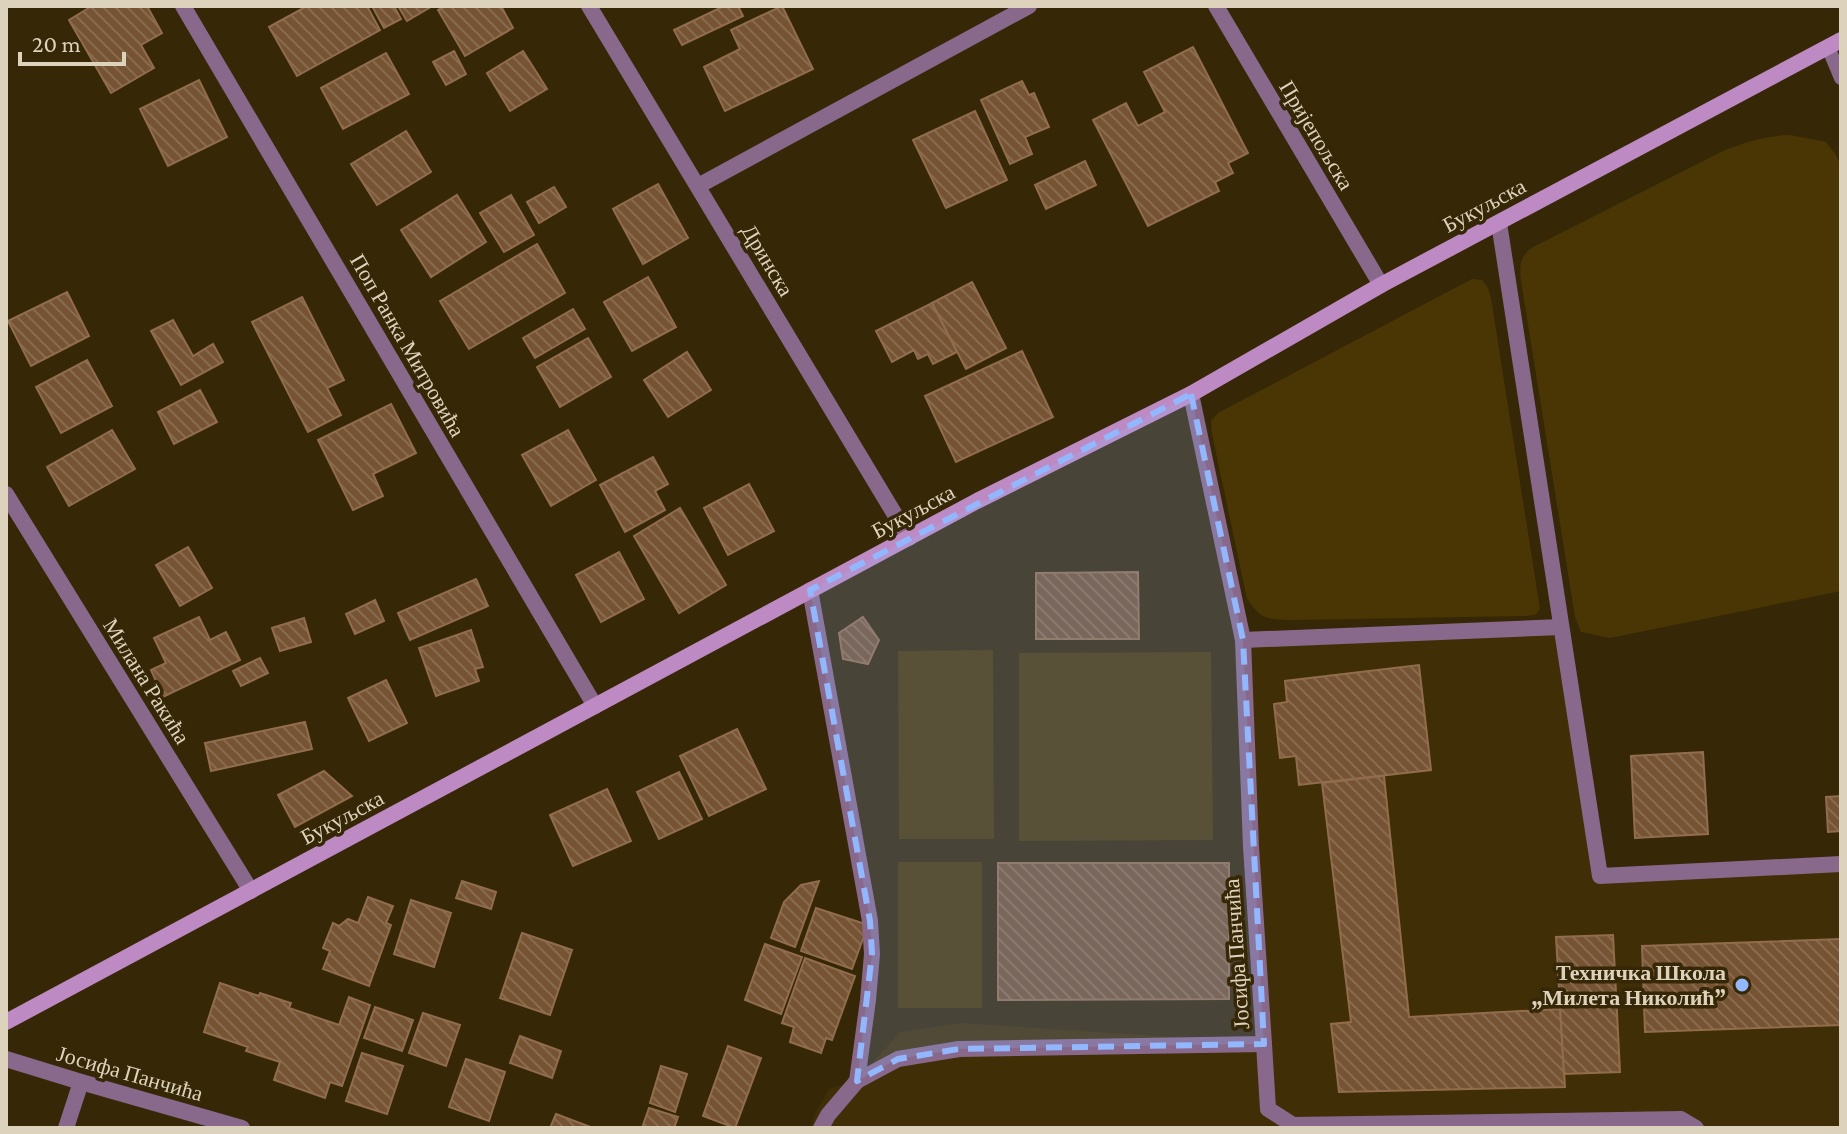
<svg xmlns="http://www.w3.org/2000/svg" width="1847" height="1134" viewBox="0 0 1847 1134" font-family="'Crimson Pro',serif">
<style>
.built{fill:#402f06}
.green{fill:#4a3605}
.building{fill:url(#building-back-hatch);stroke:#916d4d;stroke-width:2}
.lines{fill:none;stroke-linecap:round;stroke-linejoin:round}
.service{stroke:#88688b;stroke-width:14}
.pedestrian{stroke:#88688b;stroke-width:16}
.minor{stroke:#88688b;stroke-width:16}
.secondary{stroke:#bd8ac3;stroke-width:16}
.marked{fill:#93b7fd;fill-opacity:0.2;stroke:#93b7fd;stroke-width:6;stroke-dasharray:16 10;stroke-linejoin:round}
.poi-dot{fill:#93b7fd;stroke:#362707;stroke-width:3}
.labels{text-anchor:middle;stroke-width:7;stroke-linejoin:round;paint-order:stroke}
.street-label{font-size:22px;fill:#ddd2bc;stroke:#362707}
.poi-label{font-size:22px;font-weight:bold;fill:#ddd2bc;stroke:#362707;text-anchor:end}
</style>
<defs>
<pattern id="building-back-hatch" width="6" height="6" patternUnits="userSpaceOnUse" patternTransform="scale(2)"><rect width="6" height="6" fill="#755333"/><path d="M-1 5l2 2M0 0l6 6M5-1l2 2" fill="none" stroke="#886b4f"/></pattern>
</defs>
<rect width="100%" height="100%" fill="#362707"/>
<path class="built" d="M1561,627L1600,876L1841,864V1128H810L815,1114L829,1089L857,1080L900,1032L961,1023L1264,1043L1243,640Z"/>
<g class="green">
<path d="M1790,135L1826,142L1836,155L1841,166V591L1610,638L1581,632L1575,617L1521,281C1519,266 1520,257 1531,248L1723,151C1745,142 1766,136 1790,135Z"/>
<path d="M1472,279L1482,280L1488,288L1491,298L1540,609L1535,615L1525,616L1289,620C1266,619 1261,619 1247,599L1212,434L1211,421L1218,413Z"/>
<path d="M993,650L994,839H899L898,651Z"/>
<path d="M1211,652L1213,840L1019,841V653Z"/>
<rect x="898" y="862" width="84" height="146"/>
</g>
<g class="building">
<path d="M92,6H147L162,33L141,45L154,68L111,93L69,20Z"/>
<path d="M307,6H367L380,30L297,76L269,27Z"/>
<path d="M372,6H394L401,19L384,28Z"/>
<path d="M398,6H427L429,8L407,21Z"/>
<path d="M446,6H501L513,28L465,56L438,10Z"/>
<path d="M724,6H738L743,16L682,45L674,30Z"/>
<path d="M782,6L813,69L725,111L704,67L740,49L731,30Z"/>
<path d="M1193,47L1248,153L1228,163L1233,173L1215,182L1219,191L1148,226L1093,120L1126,103L1138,126L1165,112L1144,72Z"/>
<path d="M454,51L466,74L446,85L433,62Z"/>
<path d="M523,51L547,89L510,111L487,73Z"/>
<path d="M386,53L409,94L343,129L321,88Z"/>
<path d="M199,80L227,137L168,166L140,109Z"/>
<path d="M1022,81L1029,95L1034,93L1049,127L1025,137L1032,154L1010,164L981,100Z"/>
<path d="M975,111L1007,180L946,208L913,140Z"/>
<path d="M406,131L431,172L377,205L351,164Z"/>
<path d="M1085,161L1096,185L1046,209L1035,185Z"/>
<path d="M658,184L688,238L643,264L613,209Z"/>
<path d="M554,187L566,207L539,223L527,202Z"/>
<path d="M457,195L486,242L431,277L401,230Z"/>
<path d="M511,195L534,235L504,252L480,213Z"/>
<path d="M537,244L565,293L469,349L440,301Z"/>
<path d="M648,277L676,327L632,351L604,302Z"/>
<path d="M972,282L1006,348L966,369L932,303Z"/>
<path d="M67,292L89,336L31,366L8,321Z"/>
<path d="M302,297L344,380L327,388L341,415L308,432L252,322Z"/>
<path d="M932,303L957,352L933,364L928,354L918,359L914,350L892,362L876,331Z"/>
<path d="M573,309L585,329L535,358L523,338Z"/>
<path d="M173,320L193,356L213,344L223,362L181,385L151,331Z"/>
<path d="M588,338L611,377L560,407L537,367Z"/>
<path d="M1022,351L1053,417L956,462L925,396Z"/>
<path d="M687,352L711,390L668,417L644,380Z"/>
<path d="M87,360L112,406L61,433L36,387Z"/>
<path d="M200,390L217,422L174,444L158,412Z"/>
<path d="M391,404L416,453L373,474L383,496L353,510L318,440Z"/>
<path d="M112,430L135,469L69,506L47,467Z"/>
<path d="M568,430L596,480L551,506L522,455Z"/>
<path d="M653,457L668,484L655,491L665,510L625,532L600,485Z"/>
<path d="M749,484L774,531L728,555L704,508Z"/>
<path d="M680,508L726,585L679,613L634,536Z"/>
<path d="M188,547L212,588L180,606L156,565Z"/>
<path d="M619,552L644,599L601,622L576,575Z"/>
<path d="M1138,572L1139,639H1036V573Z"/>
<path d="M476,579L488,606L410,640L398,613Z"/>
<path d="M375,600L384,621L355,634L346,614Z"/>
<path d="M199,617L210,640L226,632L240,660L163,697L151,670L166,663L154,638Z"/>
<path d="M863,617L879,640L868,664L843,659L839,633Z"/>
<path d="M304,618L311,642L280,651L272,628Z"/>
<path d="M471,630L483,667L475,669L479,681L436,696L419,648Z"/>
<path d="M260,658L268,673L241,686L233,671Z"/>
<path d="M1419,665L1431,770L1299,785L1296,756L1280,758L1274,704L1287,702L1285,681Z"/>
<path d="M386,680L407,723L369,741L348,698Z"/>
<path d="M305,722L312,749L211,771L205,743Z"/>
<path d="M737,729L766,789L709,816L680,756Z"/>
<path d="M1703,752L1708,834L1635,838L1631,756Z"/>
<path d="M324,771L352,796L295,827L278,795Z"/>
<path d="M679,772L702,819L659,839L637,792Z"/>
<path d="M1384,776L1409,1017L1560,1009L1565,1087L1339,1092L1331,1024L1351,1022L1322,783Z"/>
<path d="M607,789L631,841L573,866L550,815Z"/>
<path d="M1841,796V831L1828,832L1826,797Z"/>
<path d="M998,863H1229V999L998,1000Z"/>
<path d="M462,881L496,892L491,909L456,898Z"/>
<path d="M819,881L795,947L771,938L784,902L801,885Z"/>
<path d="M368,897L393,906L386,923L391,925L369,986L323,969L330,951L323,948L333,923L339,926L348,919L358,923Z"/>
<path d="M411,900L451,913L434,967L394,954Z"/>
<path d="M816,908L868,925L852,969L801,951Z"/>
<path d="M522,933L572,950L550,1015L500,998Z"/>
<path d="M1613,935L1620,1072L1564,1074L1556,937Z"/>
<path d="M1841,939V1025L1645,1032L1642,946Z"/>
<path d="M765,944L802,957L781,1014L745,1000Z"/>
<path d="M805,958L855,976L832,1040L826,1038L821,1053L790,1042L794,1027L782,1023Z"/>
<path d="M220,983L259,996L260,993L291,1003L289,1008L339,1025L349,997L370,1005L342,1086L330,1082L325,1098L274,1080L280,1062L246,1051L248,1047L204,1032Z"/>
<path d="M375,1007L413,1020L402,1051L364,1038Z"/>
<path d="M423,1013L460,1025L446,1066L409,1053Z"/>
<path d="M520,1036L561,1051L552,1078L510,1063Z"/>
<path d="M728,1046L761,1058L735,1128L703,1116Z"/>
<path d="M362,1053L403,1066L387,1114L346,1101Z"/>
<path d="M466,1059L505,1072L489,1121L449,1107Z"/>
<path d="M661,1066L687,1074L675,1112L650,1103Z"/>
<path d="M649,1108L678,1117L674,1128H642Z"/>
<path d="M556,1114L593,1128H550Z"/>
</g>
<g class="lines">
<path class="service" d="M1828,47L1841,78"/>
<path class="pedestrian" d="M1264,1044L1268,1109L1293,1125L1681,1119L1696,1128"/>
<g class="minor">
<path d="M183,6L595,706"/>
<path d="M589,6L909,538"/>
<path d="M1216,6L1381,285"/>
<path d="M698,186L1029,6"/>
<path d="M1499,223L1600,876L1841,864"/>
<path d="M6,494L251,891"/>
<path d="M810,590L870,921L872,954L868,1000L857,1081"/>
<path d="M1243,640L1561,627"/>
<path d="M6,1059L81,1082L242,1128"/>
<path d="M66,1128L81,1082"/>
<path d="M821,1128L828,1115L857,1081L898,1059L959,1049L1264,1044L1251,847L1243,640L1191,394"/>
</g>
<path class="secondary" d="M6,1022L977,501L1191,394L1381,285L1841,40"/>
</g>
<path class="marked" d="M1191,394L1243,640L1264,1044L959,1049L898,1059L857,1081L872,954L870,921L810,590Z"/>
<circle class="poi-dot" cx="1742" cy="985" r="8"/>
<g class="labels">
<g class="street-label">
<text transform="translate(1317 135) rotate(59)" y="8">Пријепољска</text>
<text transform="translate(1484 205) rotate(-28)" y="8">Букуљска</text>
<text transform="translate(768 260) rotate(59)" y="8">Дринска</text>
<text transform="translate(408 345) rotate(60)" y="8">Поп Ранка Митровића</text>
<text transform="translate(913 511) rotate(-28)" y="8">Букуљска</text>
<text transform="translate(147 681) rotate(58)" y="8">Милана Ракића</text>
<text transform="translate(342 817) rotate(-28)" y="8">Букуљска</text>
<text transform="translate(1236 954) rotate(-94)" y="8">Јосифа Панчића</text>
<text transform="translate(130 1073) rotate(16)" y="8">Јосифа Панчића</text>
</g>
<g class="poi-label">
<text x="1726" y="980">Техничка Школа<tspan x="1726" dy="25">„Милета Николић”</tspan></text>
</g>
</g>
<rect width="1847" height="1134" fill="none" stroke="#ddd2bc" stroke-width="16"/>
<path d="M20 52v12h104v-12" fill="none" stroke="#ddd2bc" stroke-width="4"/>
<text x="32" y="52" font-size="24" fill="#ddd2bc" stroke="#362707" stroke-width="6" paint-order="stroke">20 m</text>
</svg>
